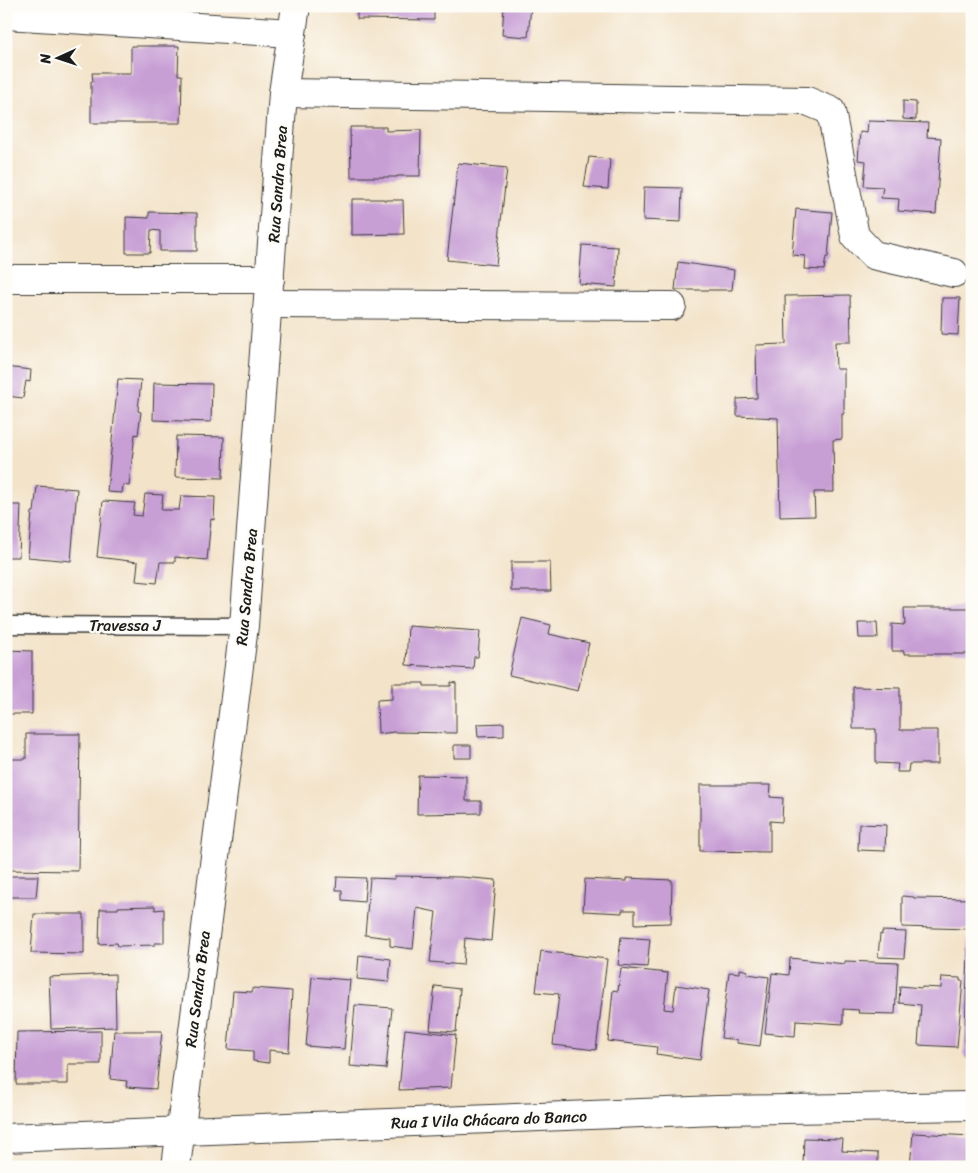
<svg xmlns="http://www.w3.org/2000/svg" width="978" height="1173" viewBox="0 0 978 1173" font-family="Sriracha,sans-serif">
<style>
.building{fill:#c79fd5}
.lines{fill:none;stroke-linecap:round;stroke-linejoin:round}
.lane-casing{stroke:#3c3a36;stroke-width:19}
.street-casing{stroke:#3c3a36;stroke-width:30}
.lane{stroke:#fff;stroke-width:16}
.street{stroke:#fff;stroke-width:28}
.labels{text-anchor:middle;stroke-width:5;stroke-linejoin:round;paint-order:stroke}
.street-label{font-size:16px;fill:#1c1c1c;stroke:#fdfcf7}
</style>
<rect width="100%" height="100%" fill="#fdfcf7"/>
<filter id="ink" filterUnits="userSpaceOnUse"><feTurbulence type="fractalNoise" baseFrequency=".02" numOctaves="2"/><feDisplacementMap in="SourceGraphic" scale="10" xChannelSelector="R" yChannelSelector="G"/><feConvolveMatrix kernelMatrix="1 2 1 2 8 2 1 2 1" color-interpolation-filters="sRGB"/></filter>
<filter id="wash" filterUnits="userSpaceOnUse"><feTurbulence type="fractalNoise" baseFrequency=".0096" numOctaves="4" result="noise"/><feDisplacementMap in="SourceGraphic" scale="20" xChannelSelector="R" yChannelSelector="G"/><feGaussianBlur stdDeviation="1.12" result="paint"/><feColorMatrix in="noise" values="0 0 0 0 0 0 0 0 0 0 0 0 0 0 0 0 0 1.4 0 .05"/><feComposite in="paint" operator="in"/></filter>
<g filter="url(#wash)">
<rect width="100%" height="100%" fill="#f3e3c9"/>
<g id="blocks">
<g class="building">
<path d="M357,6H434V20L357,19Z"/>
<path d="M504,6H531L528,37L502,35Z"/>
<path d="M131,46H179L178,75H182L181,123H91V81L93,82L92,73H131Z"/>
<path d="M903,101L916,102V120L903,119Z"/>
<path d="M868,121L928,123L927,137L941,138L936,214L898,211L899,199L881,198L883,187L864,186L866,161L858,160L860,132L867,133Z"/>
<path d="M350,127H386V131L421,130L420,176H397V177H351Z"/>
<path d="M589,157L610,159L608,189L584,187Z"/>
<path d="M458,163L507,168L496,265L447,260Z"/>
<path d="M644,187L682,188L681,222L643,220Z"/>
<path d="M352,199H384V200H403L404,234L352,235Z"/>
<path d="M796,209L832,212L828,257H826L824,270L804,269L805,256L792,255Z"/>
<path d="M149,212L197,213V251H160V231L151,230L150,253H126V217L149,218Z"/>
<path d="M582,245L618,247L616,287L579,284Z"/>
<path d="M678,262L734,270L732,290H675Z"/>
<path d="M850,295L851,342H835L836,369H844V414H842V439L833,440L834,492H814L815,516L780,517L778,418L737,416V399L757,398L756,345L786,344L785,296Z"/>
<path d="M942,298H960L958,335L941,334Z"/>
<path d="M6,367L31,370L30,382L26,381L23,398L6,396Z"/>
<path d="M118,379L141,380L138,411L141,412L138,435L135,434L129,486L123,485L122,493L107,492Z"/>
<path d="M154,383L212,384L211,422L153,420Z"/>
<path d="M176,436L224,437L223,478L175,477Z"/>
<path d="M37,486L77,489L71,561L28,557L32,512H34Z"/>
<path d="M145,494L163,495L161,510H179L181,496L215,497L214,520L211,519L207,560L175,557V562H160L157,583L136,581L138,562L97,557L103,501L135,503L133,515L142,516Z"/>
<path d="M6,505H21L19,557H6Z"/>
<path d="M511,562H550L551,591H511Z"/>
<path d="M904,608H972V654H904V651H892V624L905,625Z"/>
<path d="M522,618L551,625L549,634L589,643L578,691L509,675Z"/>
<path d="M858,623H877L878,638H859Z"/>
<path d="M408,626L480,631L478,657H474L473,669L406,665Z"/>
<path d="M6,650L32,651V714H6Z"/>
<path d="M451,682L456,683V733L394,732L378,734L377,700L392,699V683H424V686H451Z"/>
<path d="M853,687L900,688V730H938V764H909L908,772H897L898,764L876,763V729H853Z"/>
<path d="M504,723V736L478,737L477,724Z"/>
<path d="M26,734H80L78,871L6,870V759H26Z"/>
<rect x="454" y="745" width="17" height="13"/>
<path d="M418,775L466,776V801H481V813L417,814Z"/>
<path d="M700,785H771L770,797L783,798L782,822L770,821V852L700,851Z"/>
<path d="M859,824L886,825L885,851L858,850Z"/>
<path d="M6,876H38L36,897H6Z"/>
<path d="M395,876L461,877L496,880L491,941L465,938L463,965L430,962L436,912L417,908L413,949L390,946V938L365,935L370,878L395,879Z"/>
<path d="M337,877L366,878L364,902L342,900V890H336Z"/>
<path d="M626,878L672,880L671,923L635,924V910H622V913L583,911L585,879L626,881Z"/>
<path d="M902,896L914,897V898L972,899V1057H964L969,929L902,927Z"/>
<path d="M155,906V910L164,909V943H155V945L118,946L117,943L99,944L100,909H118V907Z"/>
<path d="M34,914H84V954L31,953Z"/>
<path d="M882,931L906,932L904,958L878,957L880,934L882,935Z"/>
<path d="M621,937L650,939L647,967L618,965Z"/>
<path d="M541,951L607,959L596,1050L553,1045L559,994L536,992Z"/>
<path d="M359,955L391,959L389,982L357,979Z"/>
<path d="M790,958L845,964V961L898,963L895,1014L858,1013L859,1010L843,1009V1024L796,1021L795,1036L765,1033L772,973L789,975Z"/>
<path d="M621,968L668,973L664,1009L673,1010L676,985L709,990L700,1060L656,1054L657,1047L608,1041L613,990L618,991Z"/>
<path d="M740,969L748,971L747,974L769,977L760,1046L737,1043V1040L721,1038L729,972L740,973Z"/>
<path d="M115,974L116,1027L51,1029L49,977Z"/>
<path d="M312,977L350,980L344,1049L306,1046Z"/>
<path d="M942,977L960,978V981H963L957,1047L918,1045L921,1005L899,1003L900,986L922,988V987L941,988Z"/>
<path d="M435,986L460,989L456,1032L430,1030Z"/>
<path d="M253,988L292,991L289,1052L269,1050V1063L253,1061V1051L228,1049L233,991L252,992Z"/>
<path d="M355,1005L392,1008L386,1069L350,1066Z"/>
<path d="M405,1029L456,1035L451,1088L399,1090Z"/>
<path d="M101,1031V1064H68V1084H16L17,1032Z"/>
<path d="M114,1031H162L156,1089L126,1087L127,1081L110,1079Z"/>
<path d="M913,1133L972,1136V1167H910Z"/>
<path d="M804,1138L843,1139L842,1151L878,1153V1167H803Z"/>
</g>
</g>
</g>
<g filter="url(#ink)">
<use href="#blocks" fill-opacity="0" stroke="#3c3a36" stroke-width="1"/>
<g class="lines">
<defs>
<path id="lane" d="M6,625L244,626"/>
<g id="street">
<path d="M6,15L292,33"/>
<path d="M283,93L807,101L831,111L855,236L873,255L954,273"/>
<path d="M6,279H270"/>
<path d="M268,304L672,306"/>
<path d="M6,1138L717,1110L972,1106"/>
<path d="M176,1167L244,626L283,93L296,6"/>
</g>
</defs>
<use href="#lane" class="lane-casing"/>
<use href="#street" class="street-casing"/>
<use href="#lane" class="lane"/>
<use href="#street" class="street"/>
</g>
</g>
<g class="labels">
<g class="street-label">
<text transform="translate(277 184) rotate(-86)" y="6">Rua Sandra Brea</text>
<text transform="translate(246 587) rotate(-85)" y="6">Rua Sandra Brea</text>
<text x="125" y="631">Travessa J</text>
<text transform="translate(197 989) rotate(-83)" y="6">Rua Sandra Brea</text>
<text transform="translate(489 1119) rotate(-2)" y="6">Rua I Vila Chácara do Banco</text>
</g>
</g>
<rect width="978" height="1173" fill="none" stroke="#fdfcf7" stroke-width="25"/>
<g transform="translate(58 58) rotate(267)" stroke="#fdfcf7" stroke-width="4" paint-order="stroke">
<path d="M0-4L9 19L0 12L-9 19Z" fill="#1c1c1c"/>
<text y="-8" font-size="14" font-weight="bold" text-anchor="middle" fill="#1c1c1c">N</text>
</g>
</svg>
